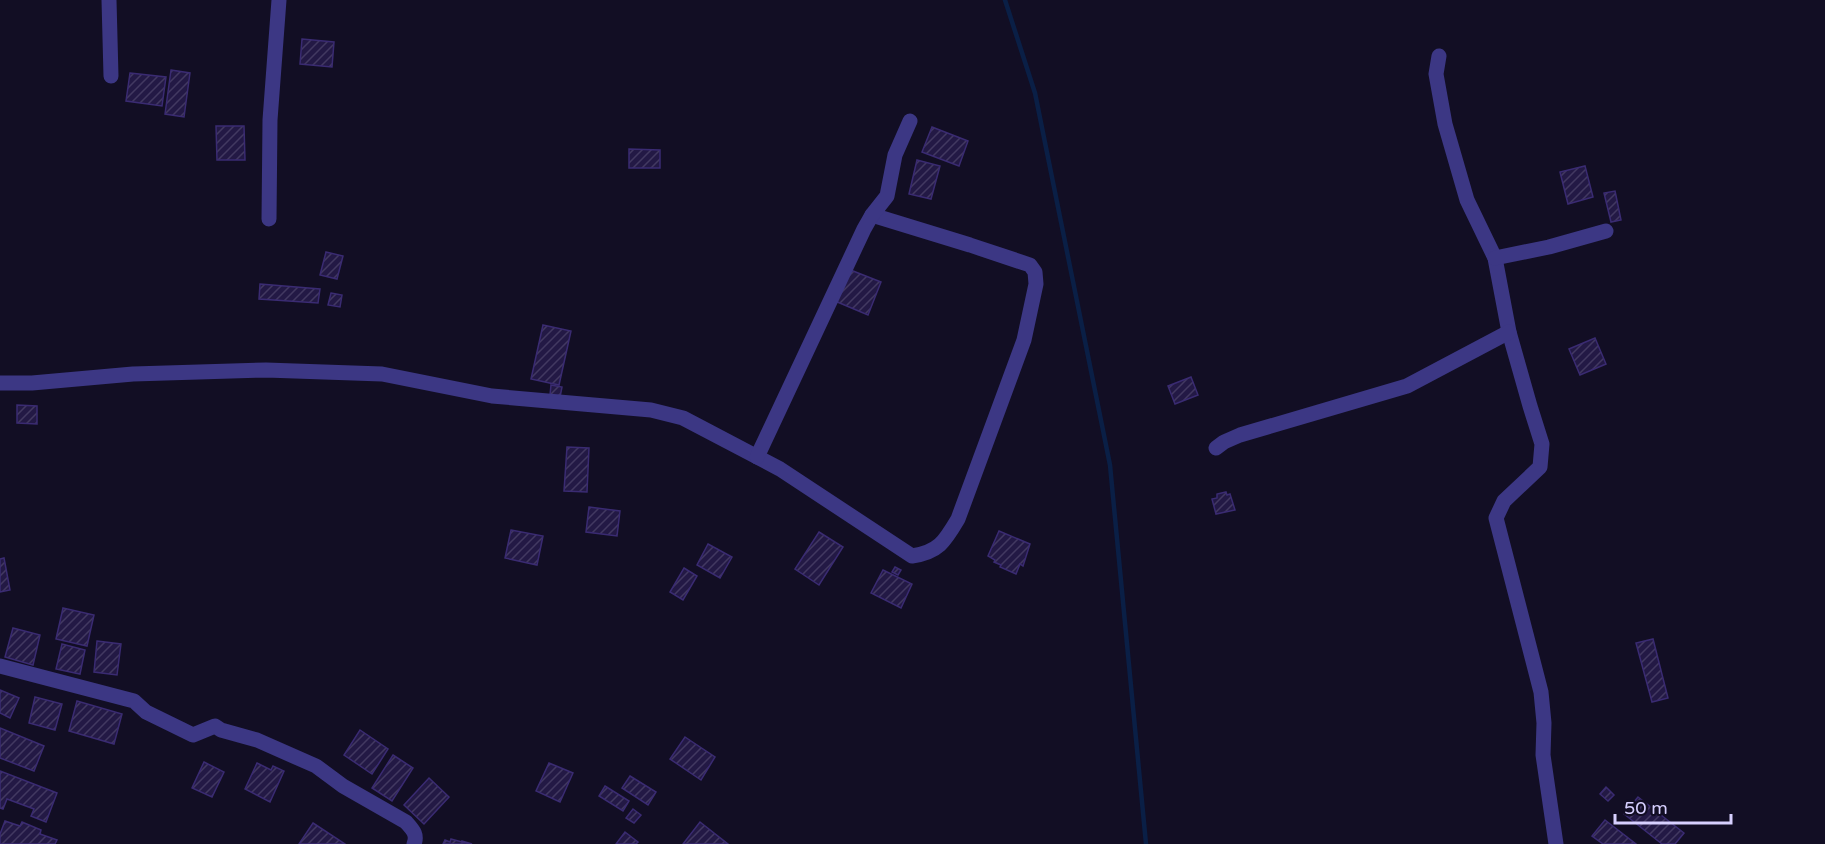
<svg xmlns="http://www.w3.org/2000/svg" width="1825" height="844" viewBox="0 0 1825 844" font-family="'Varela Round',sans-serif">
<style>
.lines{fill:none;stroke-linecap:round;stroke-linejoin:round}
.stream{stroke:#0a1f46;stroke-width:4.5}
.building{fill:url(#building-hatch);stroke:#3a2b72;stroke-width:1.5}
.minor{stroke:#3c3784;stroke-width:15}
</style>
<defs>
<pattern id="building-hatch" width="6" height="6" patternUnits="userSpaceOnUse" patternTransform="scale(1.5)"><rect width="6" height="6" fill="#231945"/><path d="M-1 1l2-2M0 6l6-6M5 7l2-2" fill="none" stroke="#423961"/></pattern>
</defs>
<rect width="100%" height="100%" fill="#120e24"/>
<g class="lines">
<path class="stream" d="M1005,0L1035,93L1110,465L1146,844"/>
</g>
<g class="building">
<path d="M302,39L334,42L332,67L300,64Z"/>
<path d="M171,70L190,73L184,117L165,114Z"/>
<path d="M130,73L166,77L162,106L126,101Z"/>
<path d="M216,126H244L245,160H217Z"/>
<path d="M932,127L968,141L959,166L922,152Z"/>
<path d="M629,149L660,150V168H629Z"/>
<path d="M917,160L940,166L931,199L909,194Z"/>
<path d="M1585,166L1593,197L1568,204L1560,172Z"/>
<path d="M1615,191L1621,220L1611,222L1604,193Z"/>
<path d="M326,252L343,256L337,279L320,275Z"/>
<path d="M848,269L881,282L868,315L835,301Z"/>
<path d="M260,284L320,289L318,303L259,299Z"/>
<path d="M331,293L342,295L340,307L328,305Z"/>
<path d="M543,325L571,331L559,385L531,379Z"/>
<path d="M1595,338L1606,364L1580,375L1569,349Z"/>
<path d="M1191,377L1198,395L1175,404L1168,386Z"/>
<path d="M551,385L562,387L560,397L550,395Z"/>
<path d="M17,405L37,406V424L17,423Z"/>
<path d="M567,447L589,448L587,492L564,491Z"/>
<path d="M1226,492L1227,495L1230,494L1235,510L1216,514L1212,499L1217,498V494Z"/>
<path d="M589,507L620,511L617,536L586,532Z"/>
<path d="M511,530L543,536L537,565L505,558Z"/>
<path d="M999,531L1030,544L1023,566L1020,564L1016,574L1000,567L1001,565L994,562L995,560L988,556Z"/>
<path d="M819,532L843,547L819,585L795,569Z"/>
<path d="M708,544L732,557L720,578L697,565Z"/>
<path d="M4,558L10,590L0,592V559Z"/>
<path d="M895,567L901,570L898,575L892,572Z"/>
<path d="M684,568L697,576L683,600L670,592Z"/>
<path d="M883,570L912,584L901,608L871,593Z"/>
<path d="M63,608L94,615L87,646L56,639Z"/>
<path d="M13,628L40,635L33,665L5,657Z"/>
<path d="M1653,639L1668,698L1652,702L1636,643Z"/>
<path d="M97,641L121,644L117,675L94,672Z"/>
<path d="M62,644L85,650L80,674L56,669Z"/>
<path d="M0,690L19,698L10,718L0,713Z"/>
<path d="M35,697L62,704L55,730L29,723Z"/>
<path d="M77,701L122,714L114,744L69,731Z"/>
<path d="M0,728L44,746L34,771L0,758Z"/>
<path d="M360,730L388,749L372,774L344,755Z"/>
<path d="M685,737L715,757L701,780L670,759Z"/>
<path d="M393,755L413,768L392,801L372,788Z"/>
<path d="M204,762L224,772L212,797L192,788Z"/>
<path d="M257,763L271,770L273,766L284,771L270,802L245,789Z"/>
<path d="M549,763L573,773L560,802L536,791Z"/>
<path d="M0,771L57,793L46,822L31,816L34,809L7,799L3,809L0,808Z"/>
<path d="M630,776L656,792L648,805L622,788Z"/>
<path d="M429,778L449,797L424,824L404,805Z"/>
<path d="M605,786L629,801L623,811L599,796Z"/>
<path d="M1606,787L1614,795L1608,801L1600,794Z"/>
<path d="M1638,797L1684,833L1675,844H1662L1624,814Z"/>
<path d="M633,809L641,815L634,823L626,818Z"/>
<path d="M1605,820L1636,844H1603L1592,836Z"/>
<path d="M5,821L20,826L22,822L41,830L40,834L57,840L55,844H0V834Z"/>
<path d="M700,822L728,844H683Z"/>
<path d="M313,823L345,844H299Z"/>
<path d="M625,832L638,842L636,844H616Z"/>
<path d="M451,839L462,842V841L472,844H443L445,840L450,842Z"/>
</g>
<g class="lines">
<g class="minor">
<path d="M109,0L111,76"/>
<path d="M1439,56L1436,74L1445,124L1467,200L1495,258L1509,332L1530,406L1542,444L1540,467L1504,501L1496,518L1541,692L1544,723L1543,755L1556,844"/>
<path d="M269,219L270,120L279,0"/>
<path d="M1495,258L1549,247L1606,231"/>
<path d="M0,383H32L133,374L266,370L382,374L492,396L651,410L683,418L780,469L912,556C939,552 945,541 958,519L1024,340L1036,284L1035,272L1030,265L970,245L872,215"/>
<path d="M1216,448L1224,442L1240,435L1407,386L1509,332"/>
<path d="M757,457L864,229L872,215L887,196L895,155L910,121"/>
<path d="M0,666L134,701L146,712L193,735L215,726L221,730L257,740L316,766L343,786L406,822C412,829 418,834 414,844"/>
</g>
</g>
<path d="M1615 814v9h116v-9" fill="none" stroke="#d7d0ff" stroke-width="3"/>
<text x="1624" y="814" font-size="18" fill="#d7d0ff" stroke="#120e24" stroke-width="4.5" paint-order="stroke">50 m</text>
</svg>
